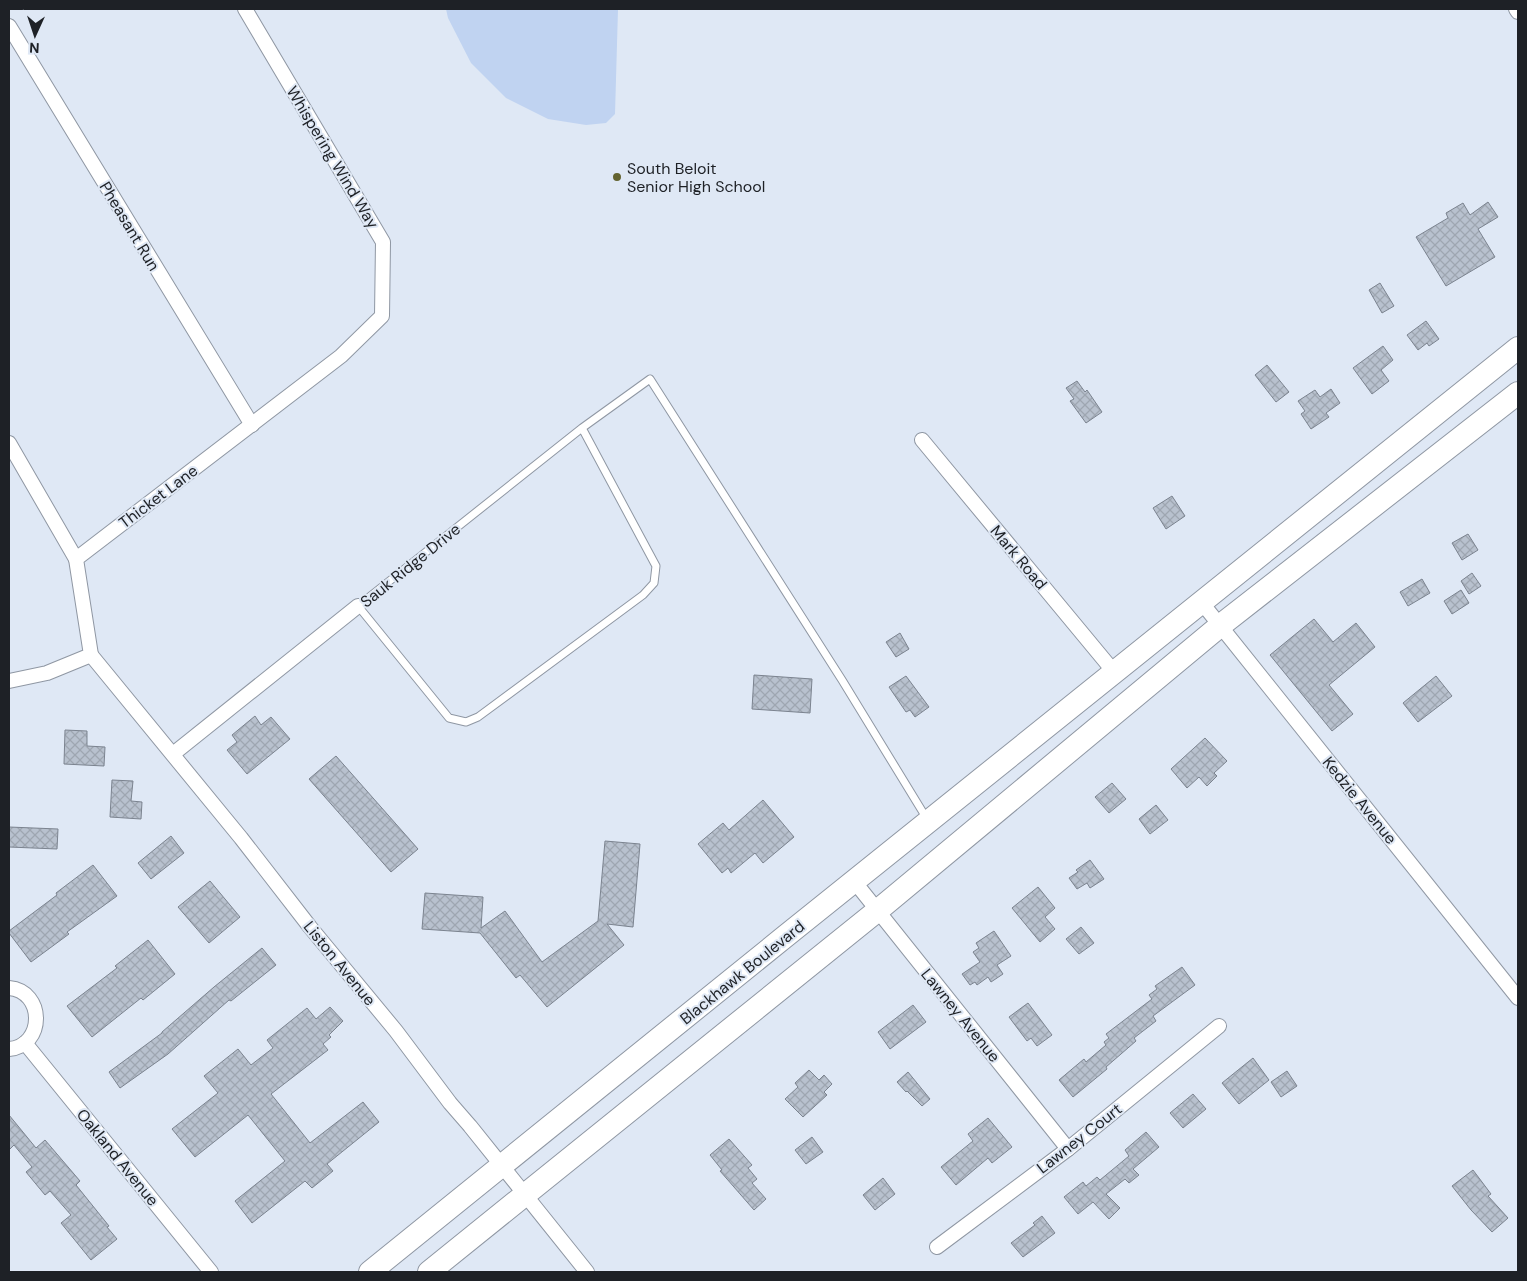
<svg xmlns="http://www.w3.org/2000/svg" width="1527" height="1281" viewBox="0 0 1527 1281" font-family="'DM Sans',sans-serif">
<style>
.pitch{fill:#c0d3f1}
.building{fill:url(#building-cross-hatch);stroke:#7b838f}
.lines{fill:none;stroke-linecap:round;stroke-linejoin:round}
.service-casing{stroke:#8f97a3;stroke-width:9}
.minor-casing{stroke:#8f97a3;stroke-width:16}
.primary-casing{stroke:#8f97a3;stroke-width:24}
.service{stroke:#fff;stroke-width:7}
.minor{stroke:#fff;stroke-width:14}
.primary{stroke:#fff;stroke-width:22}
.poi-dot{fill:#636330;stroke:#dfe8f5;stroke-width:2}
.labels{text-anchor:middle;stroke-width:4;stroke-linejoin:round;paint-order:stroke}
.street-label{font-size:16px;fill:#1e2126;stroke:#dfe8f5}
.poi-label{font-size:16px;fill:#1e2126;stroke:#dfe8f5;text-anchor:start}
</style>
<defs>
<pattern id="building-cross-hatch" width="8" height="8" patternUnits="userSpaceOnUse" patternTransform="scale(1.25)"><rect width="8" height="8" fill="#b8c1ce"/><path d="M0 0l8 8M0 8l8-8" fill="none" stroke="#9ea6b1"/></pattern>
</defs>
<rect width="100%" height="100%" fill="#dfe8f5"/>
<path class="pitch" d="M446,9H618L615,114L606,123L586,125L548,119L506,98L471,63L448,18Z"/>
<g class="building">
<path d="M1488,202L1498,217L1478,229L1495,257L1446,286L1416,237L1448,218L1446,213L1463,203L1470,215Z"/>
<path d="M1380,283L1394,306L1382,313L1369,290Z"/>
<path d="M1426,321L1439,339L1429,346L1427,343L1418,350L1407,335Z"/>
<path d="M1383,346L1393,360L1381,370L1389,381L1372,394L1353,368Z"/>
<path d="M1267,365L1289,392L1276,402L1255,375Z"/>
<path d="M1077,381L1085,392L1087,390L1102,412L1086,423L1070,401L1074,399L1066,388Z"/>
<path d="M1331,389L1340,403L1326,413L1329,417L1311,429L1301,414L1305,411L1298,401L1315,390L1320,397Z"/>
<path d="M1172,496L1185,516L1166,529L1153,508Z"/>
<path d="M1468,534L1478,550L1462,560L1452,543Z"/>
<path d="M1472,573L1481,586L1469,594L1461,581Z"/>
<path d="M1422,579L1430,593L1408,606L1400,592Z"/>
<path d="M1461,590L1469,603L1452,614L1444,601Z"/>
<path d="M1314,619L1333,642L1356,623L1375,647L1329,685L1353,714L1332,731L1270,655Z"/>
<path d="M900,633L909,649L896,657L886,642Z"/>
<path d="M754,675L812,679L810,713L752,709Z"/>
<path d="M906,676L929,707L915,717L910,710L906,712L889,687Z"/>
<path d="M1436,676L1452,696L1418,722L1403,703Z"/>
<path d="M255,716L261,725L271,717L290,739L247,774L227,750L237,742L232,735Z"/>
<path d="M65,730L87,731V746L105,747L104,766L64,764Z"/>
<path d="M1205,738L1227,761L1214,773L1217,776L1207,786L1199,777L1187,788L1171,769Z"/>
<path d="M336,756L418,849L391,872L309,779Z"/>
<path d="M112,780L133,781L131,801L142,802L141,819L110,817Z"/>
<path d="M1112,783L1126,799L1109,813L1095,797Z"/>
<path d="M763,800L794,837L763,863L755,853L731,873L728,868L722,873L698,844L723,823L729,830Z"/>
<path d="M1156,805L1168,820L1150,834L1139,819Z"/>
<path d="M9,827L58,829L57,849L9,847Z"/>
<path d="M171,836L184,853L151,879L138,863Z"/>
<path d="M605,841L640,844L633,927L607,924L624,945L547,1007L520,975L516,978L480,933L422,929L425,893L483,897L481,928L505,911L542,962L598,921Z"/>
<path d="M1090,860L1104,879L1090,888L1087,883L1077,889L1069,878L1078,872L1076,870Z"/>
<path d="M93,865L117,896L67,932L69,934L31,962L9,933V931L57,895L56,893Z"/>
<path d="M210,881L240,917L209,943L178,907Z"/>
<path d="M1038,887L1055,908L1045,917L1055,929L1040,942L1012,908Z"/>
<path d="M1081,927L1094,943L1079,954L1066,939Z"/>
<path d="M994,931L1011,956L997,965L1003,974L991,982L988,977L977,985L975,982L970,985L962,974L980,962L973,952L979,948L976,943Z"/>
<path d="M148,940L175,974L143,1000L141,998L92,1037L67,1006L117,968L115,966Z"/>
<path d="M262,948L276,965L231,1001L229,1000L168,1054L120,1088L109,1072L162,1033V1032L214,987Z"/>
<path d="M1182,967L1195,985L1153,1016L1156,1021L1134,1038L1136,1041L1106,1067L1107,1069L1073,1097L1059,1080L1084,1059L1086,1062L1106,1045L1104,1042L1109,1038L1106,1034L1152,999L1149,995L1157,989L1155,986Z"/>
<path d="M1028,1003L1052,1035L1037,1046L1031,1038L1027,1041L1009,1017Z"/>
<path d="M913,1005L926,1022L890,1049L878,1032Z"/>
<path d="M330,1007L343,1021L329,1035L331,1037L323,1044L328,1050L271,1094L310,1143L363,1102L379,1122L327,1164L333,1171L312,1188L305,1181L252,1223L235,1201L285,1161L248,1115L195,1157L172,1129L218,1093L204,1076L238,1049L251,1065L273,1048L267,1040L307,1008L316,1019Z"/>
<path d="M1253,1058L1269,1080L1239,1104L1222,1083Z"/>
<path d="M809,1070L819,1080L824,1075L832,1084L824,1092L827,1095L803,1117L785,1099L798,1087L795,1083Z"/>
<path d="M1287,1071L1297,1086L1281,1097L1271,1082Z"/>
<path d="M908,1072L930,1099L922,1106L907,1091L906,1092L897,1082Z"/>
<path d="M1193,1094L1206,1109L1183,1128L1170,1113Z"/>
<path d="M9,1115L36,1148L45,1140L80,1181L76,1185L109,1226L107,1227L117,1239L91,1260L61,1223L71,1215L50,1191L45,1195L26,1172L32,1167L14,1145L9,1150Z"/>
<path d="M988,1118L1012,1147L992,1163L988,1158L956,1185L941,1167L973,1141L968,1134Z"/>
<path d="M1146,1132L1159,1147L1133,1169L1139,1175L1129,1183L1125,1179L1106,1194L1120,1208L1109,1219L1093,1202L1078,1214L1064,1197L1083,1182L1086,1186L1097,1177L1100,1180L1129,1156L1125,1150Z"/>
<path d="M812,1137L823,1152L806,1164L795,1150Z"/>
<path d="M729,1139L752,1165L748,1168L757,1179L752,1183L766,1199L754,1210L720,1171L722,1170L710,1155Z"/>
<path d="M1473,1170L1491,1194L1488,1196L1508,1218L1492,1232L1471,1210L1452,1186Z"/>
<path d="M883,1178L895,1194L875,1210L863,1195Z"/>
<path d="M1042,1216L1055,1233L1023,1257L1011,1243L1035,1225L1033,1223Z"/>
</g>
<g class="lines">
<defs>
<path id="service" d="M582,428L656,566L654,583L643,595L478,717L466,722L449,718L358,606L582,428L650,379L842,680L927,819"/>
<g id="minor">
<path d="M1516,9L1518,12"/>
<path d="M9,26L252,425"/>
<path d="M922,440L1115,673"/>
<path d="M9,443L76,559"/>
<path d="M1202,603L1518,998"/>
<path d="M91,655L241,838L310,927L396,1031L450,1103L470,1126L587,1272"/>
<path d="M9,681L47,673L91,655L76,559L341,356L382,316L383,242L245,9"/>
<path d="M173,754L358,606"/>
<path d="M854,881L1068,1149"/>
<path d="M9,988C45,991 45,1046 9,1049"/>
<path d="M25,1043L211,1272"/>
<path d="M937,1247L1068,1149L1219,1026"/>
</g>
<g id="primary">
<path d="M370,1272C751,962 1136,656 1518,348"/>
<path d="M429,1272L877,911L1221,625L1518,393"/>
</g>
</defs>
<use href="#service" class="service-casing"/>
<use href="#minor" class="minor-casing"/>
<use href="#primary" class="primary-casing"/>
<use href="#service" class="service"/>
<use href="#minor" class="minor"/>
<use href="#primary" class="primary"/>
</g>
<circle class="poi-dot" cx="617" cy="177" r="5"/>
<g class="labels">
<g class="street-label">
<text transform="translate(333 157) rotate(59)" y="6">Whispering Wind Way</text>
<text transform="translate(130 226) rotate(59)" y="6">Pheasant Run</text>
<text transform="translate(158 496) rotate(-37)" y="6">Thicket Lane</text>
<text transform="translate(1019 557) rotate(50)" y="6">Mark Road</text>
<text transform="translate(410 565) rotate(-39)" y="6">Sauk Ridge Drive</text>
<text transform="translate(1360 800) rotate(51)" y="6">Kedzie Avenue</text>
<text transform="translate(340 963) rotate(51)" y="6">Liston Avenue</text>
<text transform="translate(742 972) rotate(-39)" y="6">Blackhawk Boulevard</text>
<text transform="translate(961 1015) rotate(51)" y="6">Lawney Avenue</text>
<text transform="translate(1079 1138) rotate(-38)" y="6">Lawney Court</text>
<text transform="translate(118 1157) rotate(51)" y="6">Oakland Avenue</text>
</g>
<g class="poi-label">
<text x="627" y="174">South Beloit<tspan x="627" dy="18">Senior High School</tspan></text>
</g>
</g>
<rect width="1527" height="1281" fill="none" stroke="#1e2126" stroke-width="20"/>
<g transform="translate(35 35) rotate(183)" stroke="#dfe8f5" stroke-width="4" paint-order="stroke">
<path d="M0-4L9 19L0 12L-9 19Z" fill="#1e2126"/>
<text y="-8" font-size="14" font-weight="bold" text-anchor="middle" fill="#1e2126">N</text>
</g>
</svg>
